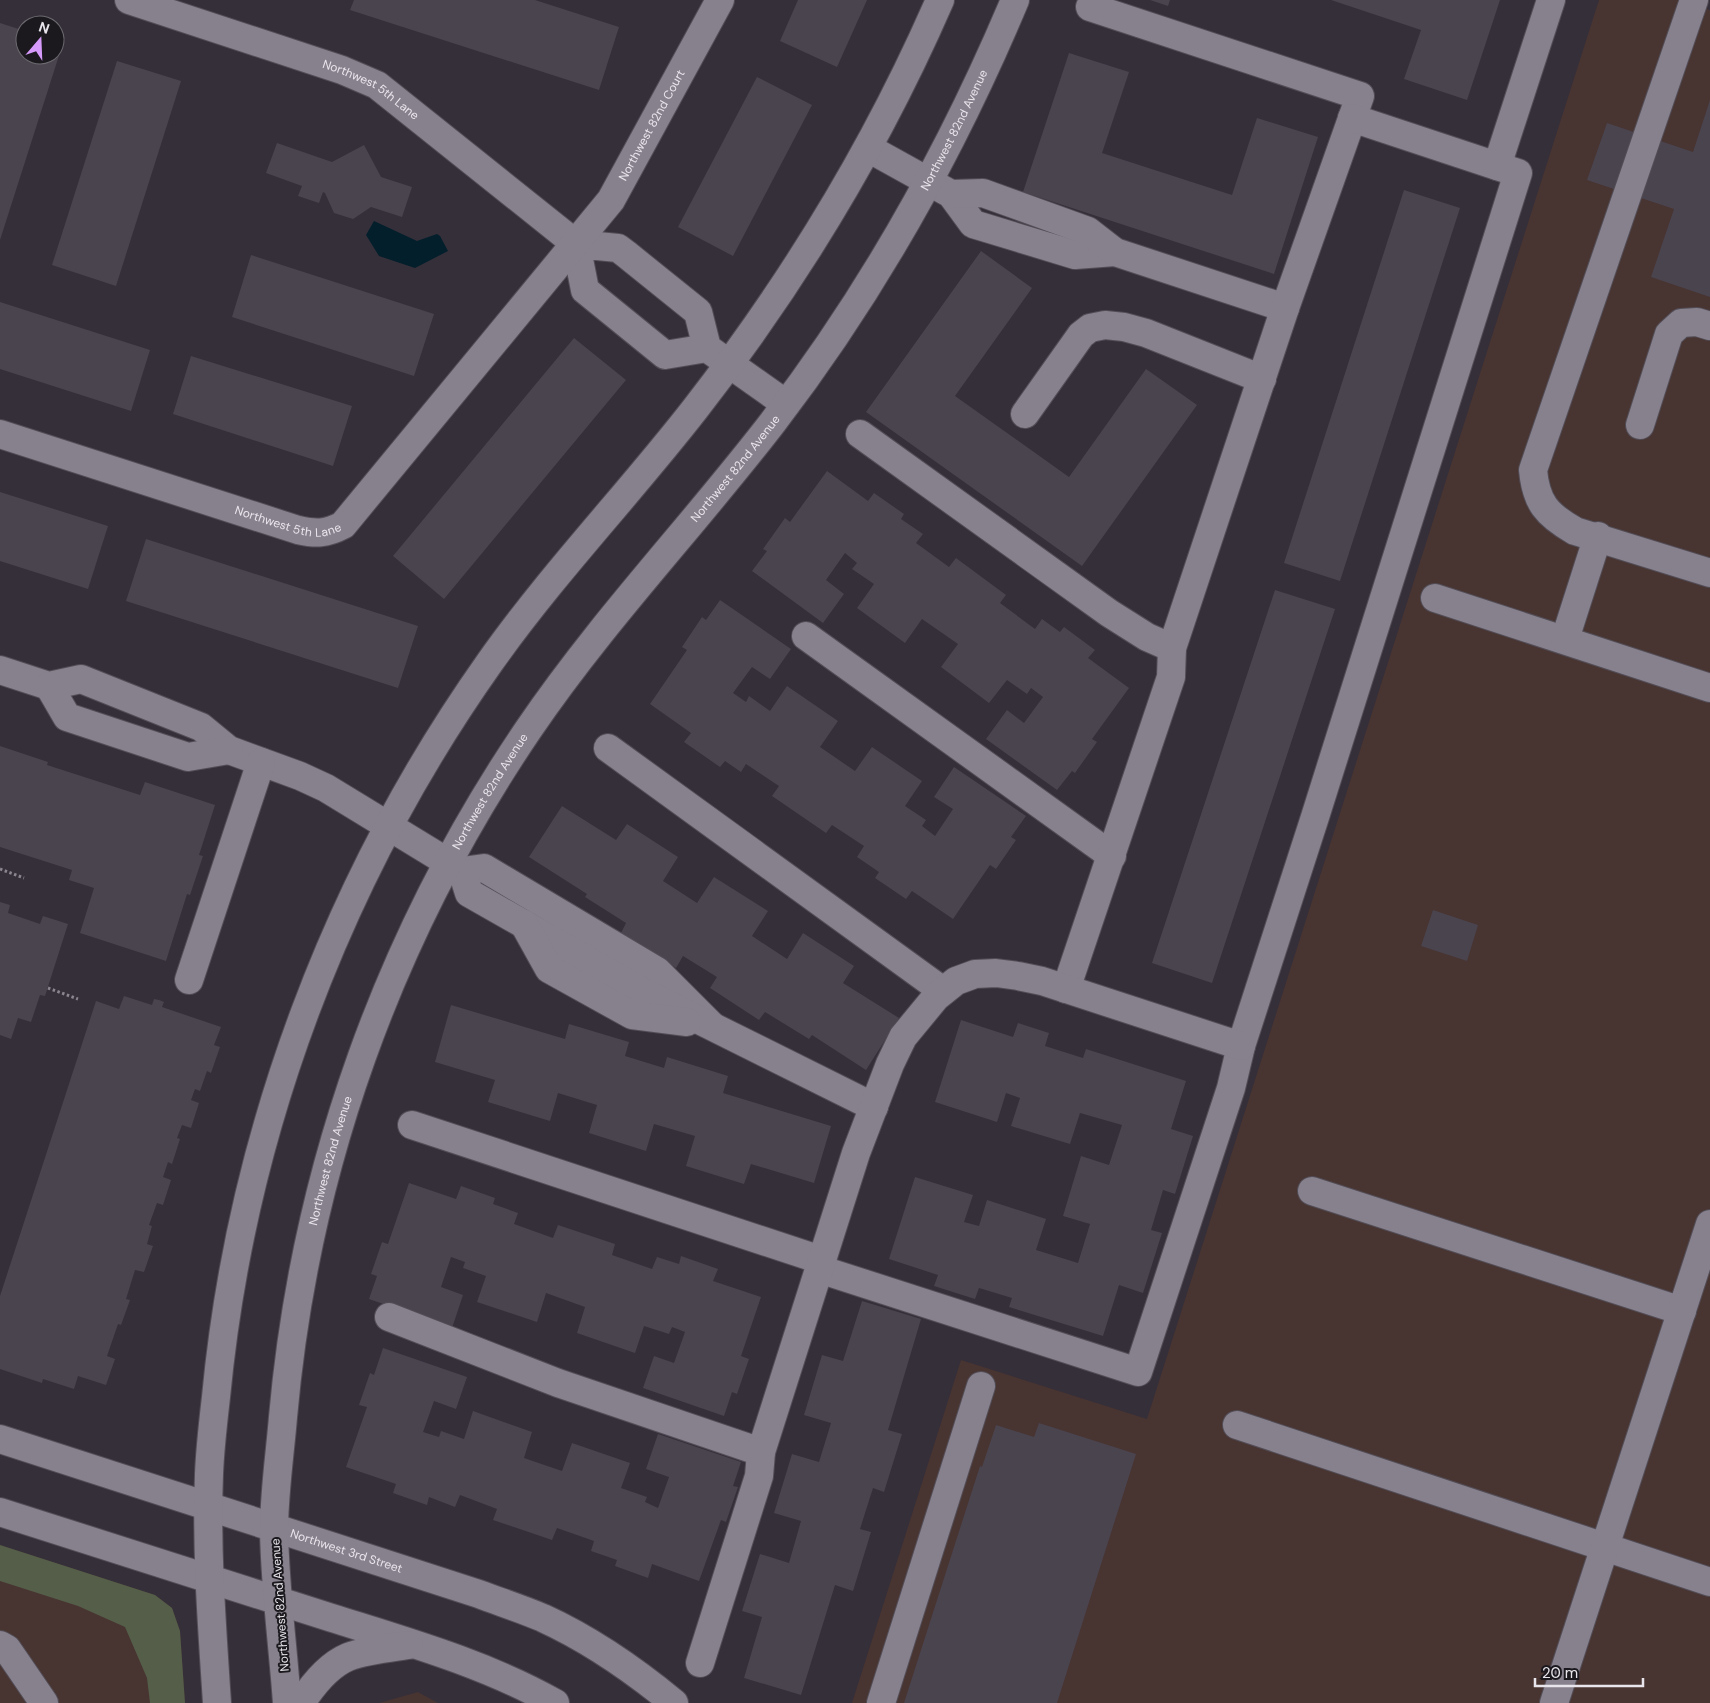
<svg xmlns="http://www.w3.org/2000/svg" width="1710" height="1703" viewBox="0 0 1710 1703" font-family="'DM Sans',sans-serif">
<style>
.commercial{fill:#483431}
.green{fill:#545e49}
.water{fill:#021f2b}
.building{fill:#4a444f}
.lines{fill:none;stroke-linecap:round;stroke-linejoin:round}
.minor-casing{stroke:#524d56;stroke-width:30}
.path{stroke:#8a858e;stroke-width:3;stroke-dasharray:2.5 2.5;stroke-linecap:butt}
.minor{stroke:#87808d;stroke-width:28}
.labels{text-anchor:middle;stroke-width:4;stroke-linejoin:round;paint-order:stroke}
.street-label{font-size:12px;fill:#e9e5ec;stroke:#1b191e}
</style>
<rect width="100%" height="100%" fill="#352f3a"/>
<g class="commercial">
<path d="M1599,0H1678L1710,10V1703H852L961,1360L1147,1419Z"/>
<path d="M0,1545L155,1595L172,1608L180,1631L185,1703H0Z"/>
<path d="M418,1692L438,1703H379Z"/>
</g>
<path class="green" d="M0,1545L155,1595L172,1608L180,1631L185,1703H150L147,1678L125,1627L78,1606L0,1581Z"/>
<path class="water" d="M374,221L417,241L437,234L440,236L448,251L415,268L379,256L366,235Z"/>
<g class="building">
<path d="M354,0H535L619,27L599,90L350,10Z"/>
<path d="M798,0H867L837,67L780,41Z"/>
<path d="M1150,0H1170L1168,6Z"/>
<path d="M1331,0H1500L1467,100L1404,79L1421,30Z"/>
<path d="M0,23L25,31V55H55V41L63,43L0,240Z"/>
<path d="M1069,53L1129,72L1102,153L1232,195L1257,118L1318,137L1274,274L1023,192Z"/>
<path d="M117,61L181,81L116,286L52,265Z"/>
<path d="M757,77L812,105L733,256L678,227Z"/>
<path d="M1710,100V297L1651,277L1674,209L1587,180L1607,123L1693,152Z"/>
<path d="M277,143L332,162L364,145L381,177L412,187L402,217L371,207L353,219L334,213L325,193L323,192L319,203L298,196L302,186L266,173Z"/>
<path d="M1404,190L1460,208L1340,581L1284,563Z"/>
<path d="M981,251L1032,288L955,396L1069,477L1146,369L1197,405L1082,566L866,412Z"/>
<path d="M251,255L434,314L414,376L232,317Z"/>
<path d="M0,302L150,350L131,411L0,369Z"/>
<path d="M574,338L626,380L444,599L393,556Z"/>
<path d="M191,356L352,406L333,466L173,414Z"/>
<path d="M827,471L868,501L874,493L904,514L901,519L923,534L916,543L949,567L956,558L1006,595L1000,603L1035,629L1042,619L1060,632L1064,627L1095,650L1088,658L1129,688L1092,739L1097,742L1075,773L1072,771L1057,790L986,739L1007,710L1024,723L1043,697L1031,688L1027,694L1007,680L989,703L941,667L958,644L922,619L905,643L857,608L874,584L852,569L857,563L845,553L826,580L844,594L823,623L752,571L767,551L763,549L785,518L790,522Z"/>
<path d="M0,492L108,526L88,589L0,561Z"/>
<path d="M146,539L418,626L398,688L126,601Z"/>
<path d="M1275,590L1335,609L1212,983L1152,963Z"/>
<path d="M720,600L791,649L770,679L752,667L733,693L746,702L749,696L770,711L787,686L838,721L820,747L855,771L872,747L922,781L905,806L926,820L922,826L935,836L953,809L934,797L954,767L1026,816L1011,837L1016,840L996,869L990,865L953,919L912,891L906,899L875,878L879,872L857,857L864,846L832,825L826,833L772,796L779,786L746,764L741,772L725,761L720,767L684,742L691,733L650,704L687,650L682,647L702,617L706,620Z"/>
<path d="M0,746L48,762L47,765L140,795L145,782L215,805L199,855L203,856L190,895L187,894L166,961L80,933L94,888L69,880L72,870L0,847Z"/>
<path d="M562,806L616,840L627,824L678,857L663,881L697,903L714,877L768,911L752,936L787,959L803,933L854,966L843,983L899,1018L866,1070L812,1035L809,1039L765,1012L759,1020L710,988L717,977L683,956L676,968L621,933L626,923L585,897L587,894L529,857Z"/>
<path d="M0,902L10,905L8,913L40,924L43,916L68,924L45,996L40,995L31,1022L18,1018L11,1039L0,1035Z"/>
<path d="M1433,910L1478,925L1467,961L1421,946Z"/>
<path d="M124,996L152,1005L154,999L159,1000L164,1002L162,1007L221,1027L214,1045L220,1047L211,1073L207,1071L200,1091L195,1089L191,1100L199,1103L191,1128L182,1125L177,1138L180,1139L172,1164L168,1162L163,1177L171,1180L163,1205L157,1203L149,1225L152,1226L147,1244L153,1246L144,1272L135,1270L126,1299L130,1300L121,1325L118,1324L107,1356L115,1359L106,1385L78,1376L74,1389L43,1379L42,1383L0,1369V1296L96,1001L119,1009Z"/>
<path d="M451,1005L565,1039L569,1024L629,1042L625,1056L664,1068L667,1057L728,1076L723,1093L831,1126L814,1183L751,1164L744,1184L686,1166L695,1136L654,1124L646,1151L589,1133L597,1105L558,1093L550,1121L488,1102L495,1080L435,1062Z"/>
<path d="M961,1020L1013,1037L1018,1023L1049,1033L1045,1046L1083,1058L1086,1049L1186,1081L1171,1129L1193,1136L1175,1194L1163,1190L1151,1230L1162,1233L1143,1293L1119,1285L1103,1336L1009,1307L1012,1298L979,1288L975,1299L934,1286L938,1275L889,1259L915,1177L973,1195L964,1222L979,1226L987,1200L1046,1219L1036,1250L1078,1263L1090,1224L1063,1216L1081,1156L1109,1165L1122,1125L1080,1113L1070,1144L1011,1126L1020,1098L1006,1093L997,1122L935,1102Z"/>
<path d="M409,1183L456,1199L461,1186L495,1198L493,1204L518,1213L514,1224L553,1238L558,1225L615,1244L612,1255L652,1269L657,1257L679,1264L681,1256L718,1269L713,1281L761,1297L741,1356L749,1359L737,1394L732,1392L724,1416L643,1388L654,1356L674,1363L685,1332L672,1327L669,1334L644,1326L635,1353L577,1333L585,1307L546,1293L537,1322L477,1302L486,1276L463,1268L465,1262L451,1257L441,1287L463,1295L452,1328L369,1299L377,1276L371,1274L382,1242L388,1244Z"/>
<path d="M862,1301L921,1319L888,1430L902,1434L884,1492L873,1488L860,1529L871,1532L853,1591L835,1585L801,1695L744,1678L762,1617L742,1611L760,1554L789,1563L801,1521L774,1513L792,1454L819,1462L831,1423L804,1415L822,1355L843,1361Z"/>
<path d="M383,1348L467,1377L456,1409L434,1401L423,1432L439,1437L441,1431L464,1439L473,1411L532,1432L524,1458L562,1471L572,1443L630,1463L621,1488L647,1497L645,1502L658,1508L669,1477L646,1469L658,1434L741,1462L733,1486L738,1487L726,1522L721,1520L699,1581L652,1564L648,1578L615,1566L617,1560L591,1551L594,1541L557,1528L552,1540L493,1520L497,1509L460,1495L455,1507L429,1497L427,1505L393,1493L396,1484L346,1467L367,1407L359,1405L370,1373L374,1375Z"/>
<path d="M1039,1423L1136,1454L1057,1703H904L980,1466L982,1467L996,1425L1034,1437Z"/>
</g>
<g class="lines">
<defs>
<g id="minor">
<path id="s1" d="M129,0L342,70L377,85L576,244"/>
<path d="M1694,0L1533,470C1536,503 1547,515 1575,531L1710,573"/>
<path d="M868,148L951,194L973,224L1075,255L1115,252"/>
<path d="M1497,166L1551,0"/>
<path d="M951,194L983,193L1088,231L1115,252L1285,308"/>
<path d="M707,348L665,355L585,290L576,244L618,248L626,254L698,312L707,348L786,404"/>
<path d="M1025,414L1081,335L1090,328L1105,325L1124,327L1146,333L1262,379"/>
<path d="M1640,425L1669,334L1681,323L1697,322L1710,326"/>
<path id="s2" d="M0,434L298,530C316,534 326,534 343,525L611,200L720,0"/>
<path d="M860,434L1109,613L1147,637L1172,648"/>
<path d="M1435,598L1710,688"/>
<path d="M806,636L1112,856"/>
<path d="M1565,639L1598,536"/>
<path d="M0,670L49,686L81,679L201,727L229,750L300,776L326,788L462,871L484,868L657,971L711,1025"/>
<path d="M49,686L67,717L188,757L229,750"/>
<path d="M608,748L943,991"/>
<path d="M462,871L469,893L645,993L874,1107"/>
<path d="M524,924L549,969L632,1015L687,1022"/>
<path d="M189,980L261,762"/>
<path d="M1066,989L1171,677L1172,648L1285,308L1360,96L1090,7"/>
<path d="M412,1125L821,1260"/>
<path d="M1312,1191L1682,1311"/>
<path d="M819,1269L1138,1372L1231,1088L1241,1046L1315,817L1518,173L1352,118"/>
<path d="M389,1317L558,1383L761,1452"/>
<path d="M1237,1425L1710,1582"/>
<path id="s3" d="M0,1439L479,1594C500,1602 522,1609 543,1618C591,1640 634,1670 674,1703"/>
<path d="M0,1512C111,1548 222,1582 332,1618C408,1642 486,1664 555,1703"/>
<path d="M0,1645L7,1649L44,1703"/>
<path d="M700,1663L759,1476L761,1452L856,1153L890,1064L903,1037L936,997L956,981L975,974L996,973L1018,976L1042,981L1241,1046"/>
<path d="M217,1703C212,1627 206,1550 209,1474C210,1448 213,1423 216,1397C241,1134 337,878 490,662C553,573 628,495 695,409C793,283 876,147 940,0"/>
<path id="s4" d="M287,1703C283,1646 275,1589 274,1531C274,1493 280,1454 283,1417C305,1169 389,935 528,730C602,621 693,526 773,422C872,293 952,150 1015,0"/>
<path d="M301,1703C312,1686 329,1665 348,1657C367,1650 389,1648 409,1645"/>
<path d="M881,1703L981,1386"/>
<path d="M1554,1703L1710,1224"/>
</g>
</defs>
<use href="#minor" class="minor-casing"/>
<g class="path">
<path d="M0,869L24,878"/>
<path d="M48,988L78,999"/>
</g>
<use href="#minor" class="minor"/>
</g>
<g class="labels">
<g class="street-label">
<text dy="4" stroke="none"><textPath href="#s1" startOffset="259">Northwest 5th Lane</textPath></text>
<text dy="4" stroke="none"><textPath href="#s2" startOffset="866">Northwest 82nd Court</textPath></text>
<text dy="4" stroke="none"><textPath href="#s4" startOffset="1762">Northwest 82nd Avenue</textPath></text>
<text dy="4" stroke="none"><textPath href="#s4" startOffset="1358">Northwest 82nd Avenue</textPath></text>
<text dy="4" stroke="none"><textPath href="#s2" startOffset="302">Northwest 5th Lane</textPath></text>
<text dy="4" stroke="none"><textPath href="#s4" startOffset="952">Northwest 82nd Avenue</textPath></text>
<text dy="4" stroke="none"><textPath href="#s4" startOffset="548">Northwest 82nd Avenue</textPath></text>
<text dy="4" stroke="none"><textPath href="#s3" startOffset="364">Northwest 3rd Street</textPath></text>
<text transform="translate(280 1605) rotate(-94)" y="4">Northwest 82nd Avenue</text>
</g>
</g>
<g transform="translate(40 40) rotate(19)"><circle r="24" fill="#1b191e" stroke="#6d6b70"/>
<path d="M0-4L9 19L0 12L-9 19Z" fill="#d69bfa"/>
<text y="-8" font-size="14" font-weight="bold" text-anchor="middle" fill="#e9e5ec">N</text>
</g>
<path d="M1535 1678v8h108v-8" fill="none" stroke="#e9e5ec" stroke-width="2.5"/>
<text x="1542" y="1678" font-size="15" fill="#e9e5ec" stroke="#1b191e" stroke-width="4" paint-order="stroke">20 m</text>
</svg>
